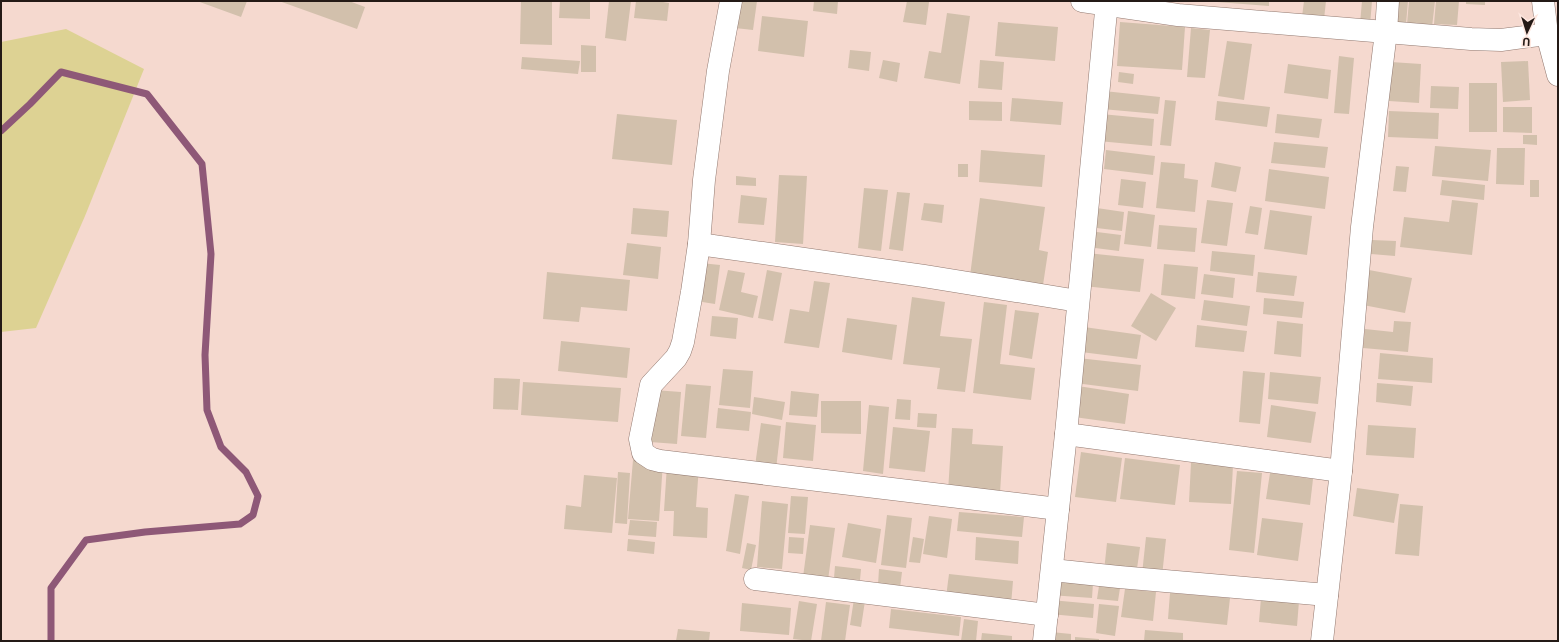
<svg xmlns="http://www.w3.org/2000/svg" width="1559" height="642" viewBox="0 0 1559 642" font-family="'Noto Sans',sans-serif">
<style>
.green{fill:#ddd293}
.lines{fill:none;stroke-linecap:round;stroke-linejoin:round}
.stream{stroke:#8e5877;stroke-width:7}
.building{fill:#d2c0ac}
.street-casing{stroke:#927970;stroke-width:23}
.street{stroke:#fff;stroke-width:22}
</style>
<rect width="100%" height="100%" fill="#f5d9cf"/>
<path class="green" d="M66,29L144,69L85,216L36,328L1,332V42Z"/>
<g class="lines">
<path class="stream" d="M1,131L30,104L61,72L147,94L202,164L211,254L205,355L207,410L221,447L246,472L258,496L253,515L240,524L145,532L86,540L51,588V641"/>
</g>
<g class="building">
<path d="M197,1H247L241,17Z"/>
<path d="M279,1H349L365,7L357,29Z"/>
<path d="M521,1H552V45L520,44Z"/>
<path d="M560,1H590V19L559,18Z"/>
<path d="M609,1H631L626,41L605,38Z"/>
<path d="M636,1H657L669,3L667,21L634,18Z"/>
<path d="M739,1H757L753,30L735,28Z"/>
<path d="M814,1H838L837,14L813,11Z"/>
<path d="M907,1L929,2L926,25L903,22Z"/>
<path d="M1217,1H1269V6L1217,2Z"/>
<path d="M1304,1H1326L1324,19L1302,17Z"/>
<path d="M1362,1H1372L1370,25L1360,24Z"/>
<path d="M1390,1H1408L1406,24L1387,22Z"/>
<path d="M1409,1H1435L1432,27L1407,24Z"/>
<path d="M1436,1H1459L1457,25L1434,24Z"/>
<path d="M1466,1H1485V5L1466,4Z"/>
<path d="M947,13L970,16L960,84L924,78L929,51L941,53Z"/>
<path d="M762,16L808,21L804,57L758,51Z"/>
<path d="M998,22L1058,27L1055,61L995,56Z"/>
<path d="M1120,22L1185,27L1182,70L1117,66Z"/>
<path d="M1191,28L1210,30L1205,78L1187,77Z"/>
<path d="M1227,41L1252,44L1244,100L1218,96Z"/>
<path d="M581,45L596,46V72H581Z"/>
<path d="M850,50L871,52L869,71L848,68Z"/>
<path d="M1339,56L1354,58L1349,114L1334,113Z"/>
<path d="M522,57L580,61L578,74L521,69Z"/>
<path d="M883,60L900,63L897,82L879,78Z"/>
<path d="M980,60L1004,62L1002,90L978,88Z"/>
<path d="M1528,61L1530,100L1503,102L1501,62Z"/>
<path d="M1391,62L1421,64L1419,103L1389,101Z"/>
<path d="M1288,64L1331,70L1328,99L1284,93Z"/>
<path d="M1119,72L1134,74L1133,84L1118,82Z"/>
<rect x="1469" y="83" width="28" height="49"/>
<path d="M1431,86L1459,87L1458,109L1430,108Z"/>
<path d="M1104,91L1160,97L1158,114L1102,109Z"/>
<path d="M1012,98L1063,102L1061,125L1010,121Z"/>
<path d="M1165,100L1176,101L1171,146L1160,145Z"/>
<path d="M969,101L1002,102V121L969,120Z"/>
<path d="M1217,101L1270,107L1267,127L1215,120Z"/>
<path d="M1503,107H1532V133L1503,132Z"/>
<path d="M1389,111L1439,113L1438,139L1388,137Z"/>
<path d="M617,114L677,120L672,165L612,159Z"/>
<path d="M1101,114L1154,119L1152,146L1098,141Z"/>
<path d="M1277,114L1322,119L1319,138L1275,133Z"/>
<path d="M1523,135H1537V145L1523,144Z"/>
<path d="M1274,142L1328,147L1325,168L1271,163Z"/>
<path d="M1435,146L1491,150L1488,181L1432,176Z"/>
<path d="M1497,148H1525L1524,185L1496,184Z"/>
<path d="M981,150L1045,155L1042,187L979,182Z"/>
<path d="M1106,150L1155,156L1153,175L1104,169Z"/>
<path d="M1161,162L1185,164L1184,178L1198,180L1195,212L1156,208Z"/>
<path d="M1215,162L1241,167L1236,192L1211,187Z"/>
<rect x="958" y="164" width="10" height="13"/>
<path d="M1396,166L1409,167L1406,192L1393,191Z"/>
<path d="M1269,169L1329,177L1325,209L1265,201Z"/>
<path d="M779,175L807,176L803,244L775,242Z"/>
<path d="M736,176L756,178V186L736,185Z"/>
<path d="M1121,179L1146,182L1143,208L1118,205Z"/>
<path d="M1442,180L1485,185L1484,200L1440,195Z"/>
<rect x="1530" y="180" width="9" height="17"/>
<path d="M864,188L888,190L881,251L858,248Z"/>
<path d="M897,192L910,193L903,251L889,249Z"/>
<path d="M741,195L767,198L764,225L738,223Z"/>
<path d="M980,198L1045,207L1039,250L1048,252L1043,285L970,276Z"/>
<path d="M1207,200L1233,203L1227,246L1201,243Z"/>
<path d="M1452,200L1478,203L1472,255L1400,247L1404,217L1449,222Z"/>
<path d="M924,203L944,205L942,223L921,220Z"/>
<path d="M1250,206L1262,208L1258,235L1245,233Z"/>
<path d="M1090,207L1124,212L1122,231L1088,227Z"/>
<path d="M633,208L669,211L667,237L631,234Z"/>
<path d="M1270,210L1312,216L1307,255L1264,249Z"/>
<path d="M1128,211L1155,215L1151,247L1124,244Z"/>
<path d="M1159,225L1197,228L1195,252L1157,249Z"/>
<path d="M1089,231L1121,235L1119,251L1087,247Z"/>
<path d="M1372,240L1396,241L1395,256L1371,254Z"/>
<path d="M627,243L661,247L658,279L623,275Z"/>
<path d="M1212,251L1255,255L1253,276L1210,271Z"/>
<path d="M1087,253L1144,259L1140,292L1084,286Z"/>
<path d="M701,263L720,265L715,304L696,301Z"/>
<path d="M1164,264L1198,267L1195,299L1161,295Z"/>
<path d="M728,270L745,273L741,292L758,296L753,318L719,310Z"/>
<path d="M767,270L782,273L773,321L758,318Z"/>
<path d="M1369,270L1412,278L1405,313L1363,305Z"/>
<path d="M547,272L630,280L627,311L581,307L579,322L543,319Z"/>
<path d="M1258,272L1297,276L1294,296L1256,292Z"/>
<path d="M1204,274L1235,278L1233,298L1201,294Z"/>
<path d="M814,281L830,283L819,348L784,343L790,309L809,312Z"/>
<path d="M1151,293L1176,308L1156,341L1131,326Z"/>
<path d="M912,297L945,302L940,336L972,339L965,392L937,389L940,368L903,364Z"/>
<path d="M1264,298L1304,302L1302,318L1263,314Z"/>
<path d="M1204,300L1250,306L1247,326L1201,320Z"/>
<path d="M984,302L1007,305L1000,364L1035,368L1031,400L973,393Z"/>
<path d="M1015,310L1039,313L1032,359L1009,355Z"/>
<path d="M712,316L738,318L736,339L710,336Z"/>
<path d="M847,318L897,325L892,360L842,352Z"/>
<path d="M1277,321L1303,324L1301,357L1274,354Z"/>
<path d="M1394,321L1411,322L1408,352L1363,348L1365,329L1393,332Z"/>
<path d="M1197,325L1247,331L1244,352L1195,347Z"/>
<path d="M1084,327L1141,335L1137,359L1081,352Z"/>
<path d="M561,341L630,348L627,378L558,371Z"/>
<path d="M1380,353L1433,358L1432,383L1378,379Z"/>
<path d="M1078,358L1141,365L1138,391L1075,383Z"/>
<path d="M723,369L753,371L750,408L719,405Z"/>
<path d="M1243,371L1265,373L1260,424L1239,422Z"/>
<path d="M1270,372L1321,377L1318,404L1268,399Z"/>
<path d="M494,378L520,379L518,410L493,409Z"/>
<path d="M523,382L621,388L618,422L521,415Z"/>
<path d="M1377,383L1413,386L1411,406L1376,402Z"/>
<path d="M686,384L711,386L706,438L681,436Z"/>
<path d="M1078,386L1129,394L1125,424L1074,417Z"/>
<path d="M654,390L681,392L677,444L650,442Z"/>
<path d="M791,391L819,394L817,417L789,415Z"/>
<path d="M754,397L785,402L782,420L752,414Z"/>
<path d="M897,399L911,400L910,420L895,419Z"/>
<path d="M821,401H861V434L821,433Z"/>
<path d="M869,405L889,407L883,474L863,471Z"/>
<path d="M1271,405L1316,412L1311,443L1267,437Z"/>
<path d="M718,408L751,412L749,431L716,428Z"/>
<path d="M918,413L937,414L936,428L917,427Z"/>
<path d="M786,422L816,425L813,461L783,458Z"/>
<path d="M761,423L781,426L776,469L755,466Z"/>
<path d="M1368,425L1416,428L1414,458L1366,455Z"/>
<path d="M893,427L930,431L925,472L889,468Z"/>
<path d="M952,428L973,429L972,444L1003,446L1000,493L948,492Z"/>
<path d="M1081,452L1122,458L1116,502L1075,497Z"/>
<path d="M1125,458L1180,465L1175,505L1120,499Z"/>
<path d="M633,460L663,462L659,521L628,519Z"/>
<path d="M1191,463L1233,465L1231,504L1189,502Z"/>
<path d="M667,465L699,466L696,507L708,508L707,538L673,536L674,511H664Z"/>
<path d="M1237,471L1262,473L1254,553L1229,550Z"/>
<path d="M618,472L630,473L627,524L615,523Z"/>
<path d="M1270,473L1313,479L1310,505L1266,499Z"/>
<path d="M584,475L617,478L612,533L564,529L566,505L581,507Z"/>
<path d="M1357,488L1399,494L1394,523L1353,516Z"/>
<path d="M735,494L749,496L740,554L726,551Z"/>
<path d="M791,496L808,497L805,534L788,533Z"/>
<path d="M762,501L788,504L782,569L757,567Z"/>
<path d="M1400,504L1423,506L1419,556L1395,554Z"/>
<path d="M959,512L1024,517L1022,537L957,531Z"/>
<path d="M887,515L912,518L906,568L881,565Z"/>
<path d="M929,516L952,519L947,558L923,554Z"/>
<path d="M1262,518L1303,523L1298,561L1257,555Z"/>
<path d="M630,520L657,522L656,537L628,535Z"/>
<path d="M848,523L881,529L876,563L842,557Z"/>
<path d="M810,525L835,528L828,580L803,577Z"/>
<path d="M789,537L804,538L803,554L788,553Z"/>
<path d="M913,537L924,539L920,563L909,562Z"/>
<path d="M976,537L1019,541L1018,564L975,560Z"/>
<path d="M1146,537L1166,539L1162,576L1142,574Z"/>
<path d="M628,539L655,542L654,554L627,551Z"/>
<path d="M747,543L756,545L751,570L742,568Z"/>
<path d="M1107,543L1140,547L1136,576L1104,571Z"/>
<path d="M835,566L861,569L860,580L834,578Z"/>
<path d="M879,569L902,572L900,588L878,585Z"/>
<path d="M949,574L1013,581L1011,605L946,597Z"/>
<path d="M1051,580L1093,583L1092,598L1050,595Z"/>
<path d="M1099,586L1120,588L1118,601L1097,599Z"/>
<path d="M1125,589L1156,592L1153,621L1121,617Z"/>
<path d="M1170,593L1230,598L1227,625L1168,619Z"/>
<path d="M1261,598L1299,601L1297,626L1259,622Z"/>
<path d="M854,599L865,601L861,627L850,625Z"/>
<path d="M1051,600L1094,604L1093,618L1050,614Z"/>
<path d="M799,601L817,604L811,641L793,639Z"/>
<path d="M826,602L850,605L845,641H821Z"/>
<path d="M742,603L791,608L789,635L740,631Z"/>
<path d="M1099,604L1119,606L1115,636L1096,633Z"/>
<path d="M891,609L961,617L959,636L889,628Z"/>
<path d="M964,619L978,621L976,641H961Z"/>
<path d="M678,629L710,632L709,641H676Z"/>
<path d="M1145,630L1183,633V641H1144Z"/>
<path d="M1051,632L1071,634V641H1050Z"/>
<path d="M982,633L1012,636V641H981Z"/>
<path d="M1075,637L1099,639V641H1075Z"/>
</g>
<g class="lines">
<defs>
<g id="street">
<path d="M731,1L718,71L704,180L699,244L692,292L683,342L680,351L676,358L651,385L640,439L643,453L652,459L660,461L1058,509"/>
<path d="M1082,1L1178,15L1471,39L1501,40L1547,34L1543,1"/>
<path d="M1547,34L1558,75"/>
<path d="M699,244L924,276L1078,301"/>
<path d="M1066,434L1341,471"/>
<path d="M1052,570L1119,577L1327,595"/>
<path d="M755,579L1047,615"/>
<path d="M1044,641L1066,434L1107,1"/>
<path d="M1322,641L1341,471L1362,227L1386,32L1388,1"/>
</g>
</defs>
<use href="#street" class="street-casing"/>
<use href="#street" class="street"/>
</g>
<rect width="1559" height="642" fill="none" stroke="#241a16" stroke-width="4"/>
<g transform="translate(1527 32) rotate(184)" stroke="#fee7df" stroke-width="3" paint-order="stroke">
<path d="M0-3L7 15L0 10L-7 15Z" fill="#241a16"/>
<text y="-6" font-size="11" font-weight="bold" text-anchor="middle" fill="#241a16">U</text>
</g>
</svg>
